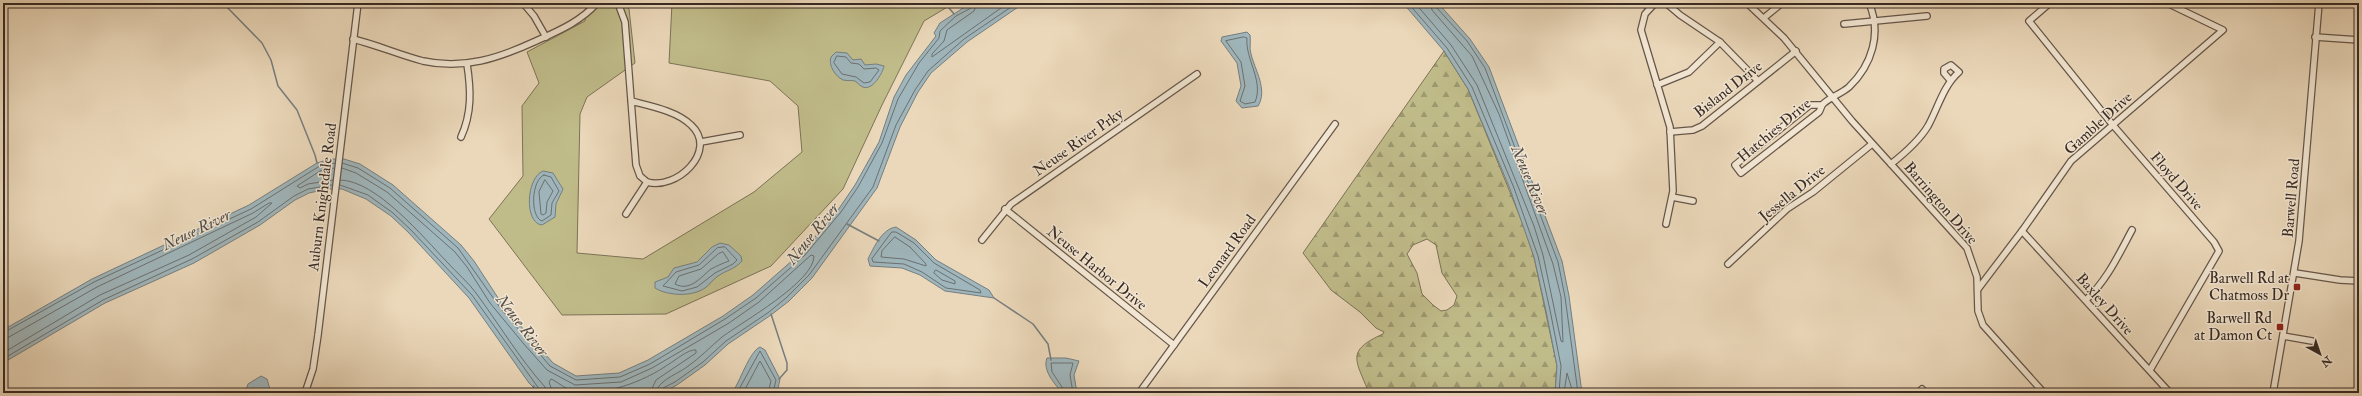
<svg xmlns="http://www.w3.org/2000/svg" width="2362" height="396" viewBox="0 0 2362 396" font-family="'IM FELL Double Pica',serif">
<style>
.green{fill:#c0bc8a;stroke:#7c7357}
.forest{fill:url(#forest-firs);stroke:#7c7357;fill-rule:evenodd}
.water{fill:#9fb6bc;stroke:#767e7f}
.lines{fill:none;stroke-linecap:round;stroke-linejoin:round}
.shore{stroke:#6c7070;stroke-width:1}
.stream{stroke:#767e7f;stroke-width:1.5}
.minor-casing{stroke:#65564a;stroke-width:8}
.minor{stroke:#f2e6d2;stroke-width:5.5}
.poi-dot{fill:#8f2418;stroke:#f2e6d2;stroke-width:1.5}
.labels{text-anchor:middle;stroke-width:3;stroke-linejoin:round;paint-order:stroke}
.street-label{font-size:15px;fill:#382a24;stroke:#f2e6d2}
.poi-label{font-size:15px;fill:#382a24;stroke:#f2e6d2;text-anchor:end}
.water-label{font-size:16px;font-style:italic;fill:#524d4a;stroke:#f2e6d2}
</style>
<defs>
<pattern id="forest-firs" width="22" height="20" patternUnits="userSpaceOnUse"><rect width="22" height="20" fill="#c0bc8a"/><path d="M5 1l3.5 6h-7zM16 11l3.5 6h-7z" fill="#9d9971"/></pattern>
</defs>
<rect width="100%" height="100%" fill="#ebd8ba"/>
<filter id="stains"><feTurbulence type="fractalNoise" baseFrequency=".005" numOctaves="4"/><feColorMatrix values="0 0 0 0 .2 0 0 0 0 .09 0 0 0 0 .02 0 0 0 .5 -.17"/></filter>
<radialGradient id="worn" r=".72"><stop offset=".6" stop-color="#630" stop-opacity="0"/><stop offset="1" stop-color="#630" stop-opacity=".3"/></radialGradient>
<path class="green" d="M586,3H624L629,9L635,63L587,97L580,114L577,253L643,259L754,192L802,152L798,106L770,81L669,63L672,3H954L924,21L882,105L843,189L771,266L666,314L562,315L489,219L523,176L522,106L539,83L527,52L585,21Z"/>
<path class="forest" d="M1444,51L1468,89L1525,229L1534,257L1557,366L1555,393H1369C1356,360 1345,351 1383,334L1384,332L1376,328L1360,312L1331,290L1303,253ZM1427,239L1436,245L1442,273L1457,296L1454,305L1447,310L1441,311L1433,305L1422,294L1417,273L1407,254L1413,245Z"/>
<g class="water">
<path d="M971,3H1024L967,42L931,73L918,92L900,127L877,188L812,278L789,301L771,315L728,344L705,365L677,385L662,393H539L529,383L469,298L408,232L391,216L366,199L342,189H327L309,193L295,200L260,225L194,263L105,303L3,363V330L92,279L249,205L317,163L330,159H344L360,164L393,185L461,245L474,261L504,307L553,363L576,376L619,373L648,360L723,316L753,295L802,252L838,210L855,185L879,142L894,97L906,75L936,36L934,33L940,23Z"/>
<path d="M1403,3H1438L1470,39L1489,67L1562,261L1569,296L1582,393H1555L1557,366L1546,311L1534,257L1510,189L1468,89L1444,51Z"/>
<path d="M1247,32L1250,35C1251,42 1249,48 1251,54C1255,70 1268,90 1258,106L1242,108L1236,101L1241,86L1237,63L1221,41L1222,37Z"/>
<path d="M836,52L847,53L853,60L861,59L865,65L876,64L884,66C883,72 873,91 863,87C860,86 858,83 855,81C852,80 847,81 843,80C835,76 828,65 831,57Z"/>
<path d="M543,171L553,173L563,189L556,204L555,217L542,225C524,223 526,178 543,171Z"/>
<path d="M896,227L916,240L936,260L989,290L994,298L945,291L920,275L902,268L870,266L868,259C874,247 882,229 896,227Z"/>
<path d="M720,243L729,245L741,256L742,261C735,269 727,270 718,276C713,279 710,285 705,288C692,297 668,296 655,288V282L668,277L674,268L697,262L712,247Z"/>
<path d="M760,347L765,350L780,379L777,393H732C740,382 749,352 760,347Z"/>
<path d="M1047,358H1066L1079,361L1074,375L1077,393H1063C1055,385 1042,370 1047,358Z"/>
<path d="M261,376L267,379L271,393H245L248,384Z"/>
</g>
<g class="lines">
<g class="shore">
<path d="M977,3L974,11L947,30L944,41L932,54V57L1008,3"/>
<path d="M1408,3L1447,48L1472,87L1514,188L1538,256L1550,310L1561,366L1559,393"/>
<path d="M1415,3L1451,45L1477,85L1534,226L1543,255L1561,341L1563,342L1561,297L1553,264L1499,114L1472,56L1432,10L1430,3"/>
<path d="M1436,3V7L1467,41L1485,68L1558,262L1565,297L1578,393"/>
<path d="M1244,37L1247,38C1245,59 1264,81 1255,102L1245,104L1240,101L1245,86L1241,62L1226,41Z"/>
<path d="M837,56L846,57L851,63L859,64L864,69L876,68L879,70L870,82L864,83L856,77L842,74L834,63Z"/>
<path d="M342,163L358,168L390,188L458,248L501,309L550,366L576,380L620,377L650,364L725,319L756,298L805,255L841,212L858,187L882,143L898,99L919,63L939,38L940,31L956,16L971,8L972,3"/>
<path d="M342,168L356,173L387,192L455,252L467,267L490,303L523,343L547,370L575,385L621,382L652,368L729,323L759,302L811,255L814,256C814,282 742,322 722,337C710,347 700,358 687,367C679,373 657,381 656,393"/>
<path d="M544,175L551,177L559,191L552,203L551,215L542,221C530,217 531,180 544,175Z"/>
<path d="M333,180L308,184L300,188L297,186L320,171L334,168"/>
<path d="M340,180C376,180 424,238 447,262C457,273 468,282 476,293C499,324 519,358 545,387L547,393"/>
<path d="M545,180L553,191L547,202L546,213L543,215L541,214L539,192Z"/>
<path d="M340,185L368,195L393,213L411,230L472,295L542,393"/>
<path d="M892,232H896L914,243L934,263L980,290L981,293L946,288L922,272L904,264L873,262L872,259Z"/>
<path d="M895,237L910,247L926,264V266L904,259L881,257L882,251Z"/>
<path d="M725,247L737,260L733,264L715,273L697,287L682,291L663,286L676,272L699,265L717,248Z"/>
<path d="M723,252L729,261C723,263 717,266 711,269C701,277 690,292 675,284L679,276L701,269L718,254Z"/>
<path d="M936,270L955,281V284L942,280L934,273Z"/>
<path d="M3,333L94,282L251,209L318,167L335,163"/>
<path d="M3,338L9,337L97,287L253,213L269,203H272L256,217L189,255L100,295L3,353"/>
<path d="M3,359L103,300L192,259L258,222L294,196L308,189L332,185"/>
<path d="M553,393L549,382L551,379C558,382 565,389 573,391C606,396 643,382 669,364C676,360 688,349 696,350V353L656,380L650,393"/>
<path d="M661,393L663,388L675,382L703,362L726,341L769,312L786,298L809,275L873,187L896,125L915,90L928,71L964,39L1017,3"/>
<path d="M737,393L760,351L776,380L773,393"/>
<path d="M743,393L760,361L771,381L768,393"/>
<path d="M1066,393L1052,372L1051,363H1073L1070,375L1073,393"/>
<path d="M1564,393L1567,373L1573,393"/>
</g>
<g class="stream">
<path d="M223,3L262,43L271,60L278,86L297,110L315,155L317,163"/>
<path d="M945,3L954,14"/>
<path d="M847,224L879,241"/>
<path d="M994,298L1033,324L1048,344L1051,360"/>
<path d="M771,314L787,363V370L779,379"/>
<path d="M531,393L534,386"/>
</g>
<defs>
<g id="minor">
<path d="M523,3L534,16L546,37"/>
<path d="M618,3L625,22L636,165L640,176L647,182C676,191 719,151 691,125C677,111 650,106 631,101"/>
<path d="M1644,3L1650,8"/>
<path d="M1655,3L1645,14L1641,30L1670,127L1673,191L1666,224"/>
<path d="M1666,3L1680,15L1720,42L1758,81"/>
<path d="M1747,3L1784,38L1852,121L1967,248L1977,277L1978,311L1983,325L2044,393"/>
<path d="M2050,3L2029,21L2112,124L2214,242L2219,251L2150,370"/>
<path d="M1765,17L1782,3"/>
<path d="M1844,24L1927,16"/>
<path d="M2315,37L2359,40"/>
<path d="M353,39C377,45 400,55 423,61C464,70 499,58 536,41C558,31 580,22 597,3"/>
<path d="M1657,85L1689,72L1720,42"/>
<path d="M1822,105H1810L1735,165L1741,173L1819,112C1821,109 1821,106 1823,104C1830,97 1841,94 1849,87C1872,65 1882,33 1869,3"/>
<path d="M1670,132L1693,130L1702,126L1796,51"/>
<path d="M461,137C472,113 471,90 467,64"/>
<path d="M701,142L740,135"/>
<path d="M1891,164C1905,153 1919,141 1928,126C1938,108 1943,86 1959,72L1951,65L1944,69V73L1950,80"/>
<path d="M1672,197L1693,201"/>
<path d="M1005,209L1174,345"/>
<path d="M626,214L647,182"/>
<path d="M2022,231L2170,393"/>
<path d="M982,240L1011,204L1197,74"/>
<path d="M1728,264L1787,209L1813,192L1872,144"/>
<path d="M2295,273L2340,280L2359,281"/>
<path d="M1978,289L2022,231L2071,161L2223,30L2167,3"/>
<path d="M2086,300C2107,280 2118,256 2132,230"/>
<path d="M2283,336L2312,341"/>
<path d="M305,393L313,369L318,335L358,3"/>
<path d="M1139,393L1335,124"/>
<path d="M1918,393L1922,389L1926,393"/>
<path d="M2273,393L2299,241L2319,3"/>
</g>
</defs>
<use href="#minor" class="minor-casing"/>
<use href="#minor" class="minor"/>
</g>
<g class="poi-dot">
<rect x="2293" y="283" width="8" height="8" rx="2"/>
<rect x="2276" y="323" width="8" height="8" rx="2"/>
</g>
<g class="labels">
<g class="street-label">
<text transform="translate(1728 89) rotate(-38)" y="5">Bisland Drive</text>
<text transform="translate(2098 123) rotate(-42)" y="5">Gamble Drive</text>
<text transform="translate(1774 130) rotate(-40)" y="5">Hatchies Drive</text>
<text transform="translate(1078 142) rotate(-35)" y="5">Neuse River Prky</text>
<text transform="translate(2177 181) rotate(49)" y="5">Floyd Drive</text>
<text transform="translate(1792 193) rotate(-39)" y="5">Jessella Drive</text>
<text transform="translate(322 197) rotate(-83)" y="5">Auburn Knightdale Road</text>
<text transform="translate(2291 198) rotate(-85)" y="5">Barwell Road</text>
<text transform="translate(1941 203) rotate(49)" y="5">Barrington Drive</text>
<text transform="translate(1227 251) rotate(-54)" y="5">Leonard Road</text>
<text transform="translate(1097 268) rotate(39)" y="5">Neuse Harbor Drive</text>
<text transform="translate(2105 304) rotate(48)" y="5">Baxley Drive</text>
</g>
<g class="poi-label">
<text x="2289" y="283">Barwell Rd at<tspan x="2289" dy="17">Chatmoss Dr</tspan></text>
<text x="2272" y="323">Barwell Rd<tspan x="2272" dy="17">at Damon Ct</tspan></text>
</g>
<g class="water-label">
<text transform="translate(1531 180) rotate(67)" y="6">Neuse River</text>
<text transform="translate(196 229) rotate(-26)" y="6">Neuse River</text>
<text transform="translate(812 233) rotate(-51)" y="6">Neuse River</text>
<text transform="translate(523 325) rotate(52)" y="6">Neuse River</text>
</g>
</g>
<rect width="2362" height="396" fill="none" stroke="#ebd8ba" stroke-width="16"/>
<rect x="4" y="4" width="2354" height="388" fill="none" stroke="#382a24" stroke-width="2"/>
<rect x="8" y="8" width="2346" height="380" fill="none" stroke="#382a24"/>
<g transform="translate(2320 354) rotate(140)" stroke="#f2e6d2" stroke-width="3" paint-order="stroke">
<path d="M0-3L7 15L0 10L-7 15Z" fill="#382a24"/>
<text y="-6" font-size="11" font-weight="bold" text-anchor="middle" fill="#382a24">N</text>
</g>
<rect width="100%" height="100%" filter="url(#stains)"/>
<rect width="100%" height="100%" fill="url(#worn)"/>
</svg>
